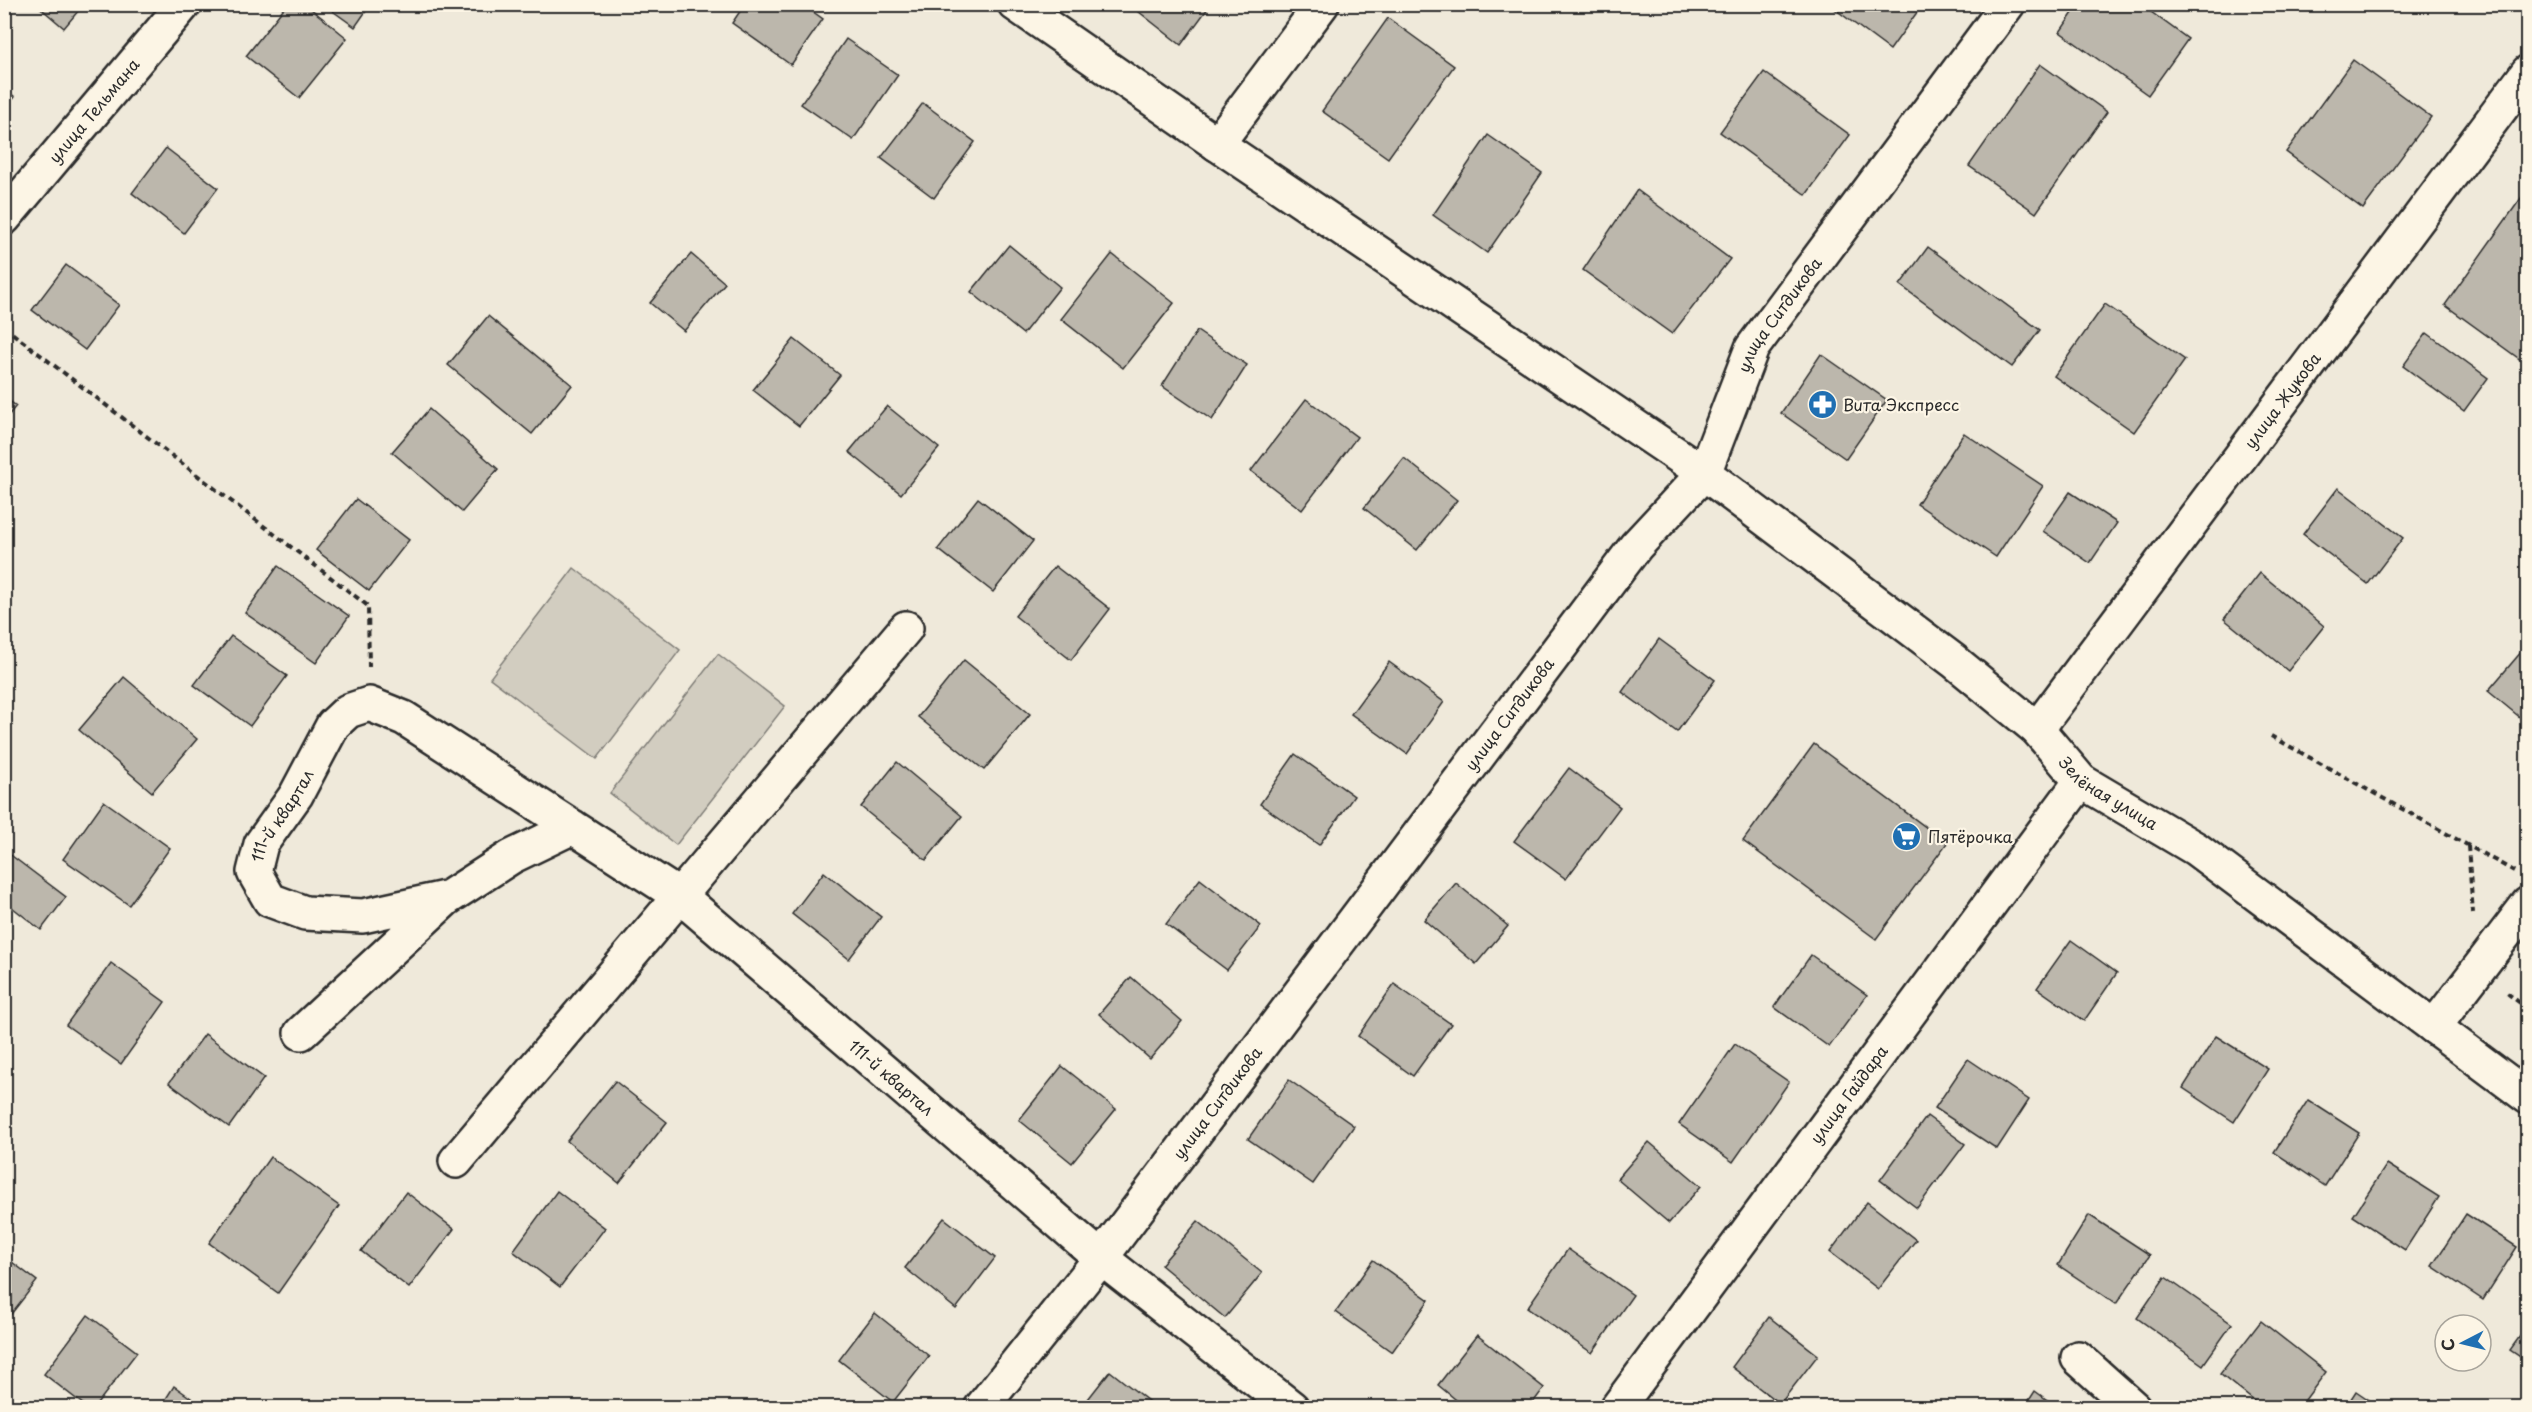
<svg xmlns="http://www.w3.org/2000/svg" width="2532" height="1412" viewBox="0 0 2532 1412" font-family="'Playpen Sans',sans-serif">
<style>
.green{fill:#d2cdc0;stroke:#7e7c76;stroke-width:1.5}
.building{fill:#bcb7ac;stroke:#2b2b2b;stroke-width:1.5}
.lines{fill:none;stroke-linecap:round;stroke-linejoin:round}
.street-casing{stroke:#2b2b2b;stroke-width:38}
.secondary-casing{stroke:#2b2b2b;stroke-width:38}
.path{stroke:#2b2b2b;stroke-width:4;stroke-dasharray:6 4.5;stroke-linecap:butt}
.street{stroke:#fcf5e5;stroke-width:33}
.secondary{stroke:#fcf5e5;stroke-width:33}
.labels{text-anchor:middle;stroke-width:4.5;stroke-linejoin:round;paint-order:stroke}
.street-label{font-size:16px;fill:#2b2b2b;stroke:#fcf5e5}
.poi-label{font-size:16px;fill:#2b2b2b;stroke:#fcf5e5;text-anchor:start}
</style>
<rect width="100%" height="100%" fill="#efe9da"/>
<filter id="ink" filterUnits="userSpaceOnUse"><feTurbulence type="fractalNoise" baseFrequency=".0167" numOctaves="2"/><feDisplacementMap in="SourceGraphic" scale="12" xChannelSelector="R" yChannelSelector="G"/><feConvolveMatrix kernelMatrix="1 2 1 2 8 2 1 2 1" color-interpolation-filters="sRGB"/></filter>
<g filter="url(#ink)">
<g class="green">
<path d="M574,568L680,650L597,759L490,678Z"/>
<path d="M718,654L785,706L676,845L610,793Z"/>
</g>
<g class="building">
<path d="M36,4H84L64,28Z"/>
<path d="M287,4H305L347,38L299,98L246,56Z"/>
<path d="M323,4H371L355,27Z"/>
<path d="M745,4H802L823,19L791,65L732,23Z"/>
<path d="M1129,4H1211L1181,45Z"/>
<path d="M1828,4H1923L1890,50Z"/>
<path d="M2079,4H2140L2188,39L2148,95L2060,32Z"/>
<path d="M1388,18L1454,66L1388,158L1322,111Z"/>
<path d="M846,39L898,75L853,140L801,104Z"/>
<path d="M2353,60L2431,117L2363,209L2286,152Z"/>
<path d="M2040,64L2107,112L2036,213L1969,166Z"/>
<path d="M1764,72L1850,135L1806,195L1720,132Z"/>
<path d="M4,89L15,97L4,110Z"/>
<path d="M923,103L975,142L934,198L881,158Z"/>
<path d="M1488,135L1542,173L1487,253L1433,215Z"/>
<path d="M166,148L218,188L184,233L132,193Z"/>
<path d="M1637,190L1730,259L1672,334L1583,270Z"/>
<path d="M2524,194L2528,196V359L2525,363L2445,305Z"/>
<path d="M1009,245L1060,287L1023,334L971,292Z"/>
<path d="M1928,247L2040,330L2012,367L1900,285Z"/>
<path d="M691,254L725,283L684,331L650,303Z"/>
<path d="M1112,254L1174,303L1123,368L1061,319Z"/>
<path d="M66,265L119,305L85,350L32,310Z"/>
<path d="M2105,304L2185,360L2134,432L2054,376Z"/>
<path d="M488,316L572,385L532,434L448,365Z"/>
<path d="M1197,331L1247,365L1212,420L1162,386Z"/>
<path d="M2427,333L2488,378L2464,411L2403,366Z"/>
<path d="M794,339L840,375L799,426L753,390Z"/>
<path d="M1821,354L1887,400L1846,459L1781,413Z"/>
<path d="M4,397L16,406L4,421Z"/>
<path d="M1306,399L1357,437L1302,510L1251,471Z"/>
<path d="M887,406L939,448L901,494L849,452Z"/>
<path d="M429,409L498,469L462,512L392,452Z"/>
<path d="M1964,433L2043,486L1996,557L1917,504Z"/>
<path d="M1404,458L1457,500L1417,550L1364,508Z"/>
<path d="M2338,488L2403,538L2368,584L2303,534Z"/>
<path d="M2070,492L2117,523L2090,563L2043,531Z"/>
<path d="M978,498L1033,541L993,592L938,549Z"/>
<path d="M356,499L409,540L369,591L316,550Z"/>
<path d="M278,566L349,616L316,663L245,613Z"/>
<path d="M1055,566L1110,609L1071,660L1015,616Z"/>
<path d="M2260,573L2324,626L2288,671L2224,619Z"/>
<path d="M231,636L287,676L250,726L194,685Z"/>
<path d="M1659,639L1715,680L1677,732L1622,692Z"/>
<path d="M2528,644V724L2488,691Z"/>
<path d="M964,660L1030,714L984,770L918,717Z"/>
<path d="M1389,662L1444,702L1407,754L1351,714Z"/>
<path d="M124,677L197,739L152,792L79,730Z"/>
<path d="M1814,744L1947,843L1876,939L1743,841Z"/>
<path d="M1295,754L1354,796L1319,845L1260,804Z"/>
<path d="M897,762L962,816L926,860L861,807Z"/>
<path d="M1569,768L1620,807L1566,879L1514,841Z"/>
<path d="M104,801L170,848L129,905L63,859Z"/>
<path d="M4,850L66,897L41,930L8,904L4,909Z"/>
<path d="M824,872L881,917L849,959L792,914Z"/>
<path d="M1200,879L1261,926L1227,970L1166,924Z"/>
<path d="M1456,883L1508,926L1476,964L1424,920Z"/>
<path d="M2071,940L2117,973L2084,1021L2037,988Z"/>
<path d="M1811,955L1867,995L1829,1047L1774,1007Z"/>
<path d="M111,963L165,1002L121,1064L66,1025Z"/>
<path d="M1131,977L1182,1021L1150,1059L1099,1014Z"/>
<path d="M1394,984L1451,1024L1413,1076L1358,1036Z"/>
<path d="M205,1034L264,1078L229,1127L169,1083Z"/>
<path d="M2216,1036L2268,1069L2234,1122L2183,1088Z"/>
<path d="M1735,1044L1789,1082L1733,1162L1679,1124Z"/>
<path d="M1968,1059L2029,1100L1997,1149L1935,1108Z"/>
<path d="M1062,1066L1116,1109L1072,1163L1019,1120Z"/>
<path d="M1289,1080L1354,1126L1313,1184L1248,1139Z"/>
<path d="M615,1081L667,1122L619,1183L567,1141Z"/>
<path d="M2308,1100L2359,1133L2325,1186L2274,1152Z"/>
<path d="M1927,1116L1965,1144L1917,1208L1880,1180Z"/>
<path d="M1649,1142L1701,1186L1669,1223L1617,1179Z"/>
<path d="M270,1157L339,1206L278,1293L209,1243Z"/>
<path d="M2387,1164L2439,1197L2405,1250L2353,1216Z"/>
<path d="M557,1191L605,1228L560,1287L513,1251Z"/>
<path d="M406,1192L454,1229L409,1288L361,1251Z"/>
<path d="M1867,1202L1916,1240L1878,1289L1830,1252Z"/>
<path d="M2466,1214L2517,1247L2483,1300L2432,1266Z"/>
<path d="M2089,1215L2150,1255L2116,1304L2058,1265Z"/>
<path d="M944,1218L995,1258L956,1309L905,1268Z"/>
<path d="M1198,1221L1262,1273L1225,1318L1161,1265Z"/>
<path d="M1568,1249L1633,1295L1592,1353L1527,1308Z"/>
<path d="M4,1256L37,1281L4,1323Z"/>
<path d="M1373,1260L1429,1300L1392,1352L1336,1312Z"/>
<path d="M2165,1277L2232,1324L2203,1365L2137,1318Z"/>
<path d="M875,1313L929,1356L893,1402L839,1360Z"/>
<path d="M88,1315L137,1352L94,1408H88L44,1374Z"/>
<path d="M1769,1317L1818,1355L1780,1404L1732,1367Z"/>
<path d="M2261,1321L2326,1372L2299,1408H2263L2220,1374Z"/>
<path d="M2528,1325V1362L2510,1350Z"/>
<path d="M1477,1335L1544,1388L1529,1408H1466L1438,1385Z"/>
<path d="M1110,1371L1157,1408H1081Z"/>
<path d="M174,1386L205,1408H160Z"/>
<path d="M2035,1391L2058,1408H2024Z"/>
<path d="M2356,1391L2381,1408H2345Z"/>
</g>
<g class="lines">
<defs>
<g id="street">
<path id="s1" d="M1015,4L1217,144L1704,473L1752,348L2008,4"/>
<path d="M1217,144L1322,4"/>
<path id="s2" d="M4,218L184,4"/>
<path id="s3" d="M2037,729L2528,72"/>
<path id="s4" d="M573,827L511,857L449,897L363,916L305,913L270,900L254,872L261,844L296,795L333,725L348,711L369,704L404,718L681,897L1101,1258L1292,1408"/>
<path d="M2434,1027L2528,904"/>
<path d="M301,1033L447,898"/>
<path d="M456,1161L906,628"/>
<path d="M2078,1358L2134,1408"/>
<path id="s5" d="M1617,1408L2081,781"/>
</g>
<g id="secondary">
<path id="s6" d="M981,1408L1101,1258L1636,546L1704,473L1954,661L2037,729L2081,781L2196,849L2528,1097"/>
</g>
</defs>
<use href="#street" class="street-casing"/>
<use href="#secondary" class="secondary-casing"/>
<g class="path">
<path d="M4,327L368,606L369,667"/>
<path d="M2271,736L2514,871"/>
<path d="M2468,846L2473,913"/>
<path d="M2507,993L2528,1009"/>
</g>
<use href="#street" class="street"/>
<use href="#secondary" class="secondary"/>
</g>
</g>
<defs>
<symbol id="pharmacy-disc" viewBox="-11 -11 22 22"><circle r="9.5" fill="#1f6fb2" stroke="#fcf5e5"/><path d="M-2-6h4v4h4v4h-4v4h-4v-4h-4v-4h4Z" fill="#fff"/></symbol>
<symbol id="supermarket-disc" viewBox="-11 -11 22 22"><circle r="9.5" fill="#1f6fb2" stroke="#fcf5e5"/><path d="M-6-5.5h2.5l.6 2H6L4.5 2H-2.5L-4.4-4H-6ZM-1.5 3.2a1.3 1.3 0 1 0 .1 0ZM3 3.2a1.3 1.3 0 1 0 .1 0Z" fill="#fff"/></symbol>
</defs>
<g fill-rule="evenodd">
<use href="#pharmacy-disc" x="1806" y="388" width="33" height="33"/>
<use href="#supermarket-disc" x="1890" y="820" width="33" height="33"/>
</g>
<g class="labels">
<g class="street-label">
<text dy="6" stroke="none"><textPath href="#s2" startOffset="140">улица Тельмана</textPath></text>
<text dy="6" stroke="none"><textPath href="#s1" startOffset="1010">улица Ситдикова</textPath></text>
<text dy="6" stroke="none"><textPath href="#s3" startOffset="410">улица Жукова</textPath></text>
<text dy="6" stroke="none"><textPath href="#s6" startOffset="872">улица Ситдикова</textPath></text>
<text dy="6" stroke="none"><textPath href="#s6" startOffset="1700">Зелёная улица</textPath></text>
<text dy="6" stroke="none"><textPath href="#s4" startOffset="422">111-й квартал</textPath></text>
<text dy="6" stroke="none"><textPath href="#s4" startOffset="1214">111-й квартал</textPath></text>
<text dy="6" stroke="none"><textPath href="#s5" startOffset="390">улица Гайдара</textPath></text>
<text dy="6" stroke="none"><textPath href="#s6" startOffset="386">улица Ситдикова</textPath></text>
</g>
<g class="poi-label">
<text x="1843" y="411">Вита Экспресс</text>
<text x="1928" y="843">Пятёрочка</text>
</g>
</g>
<rect width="2532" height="1412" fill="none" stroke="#fcf5e5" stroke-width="24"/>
<rect x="12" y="12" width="2508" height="1388" fill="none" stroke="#2b2b2b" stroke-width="2" filter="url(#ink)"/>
<g transform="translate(2463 1343) rotate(263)"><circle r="28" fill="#fcf5e5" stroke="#a8a49b" stroke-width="1.5"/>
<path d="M0-4.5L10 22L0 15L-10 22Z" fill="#1f6fb2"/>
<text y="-9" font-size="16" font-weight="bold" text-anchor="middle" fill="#2b2b2b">С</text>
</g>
</svg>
